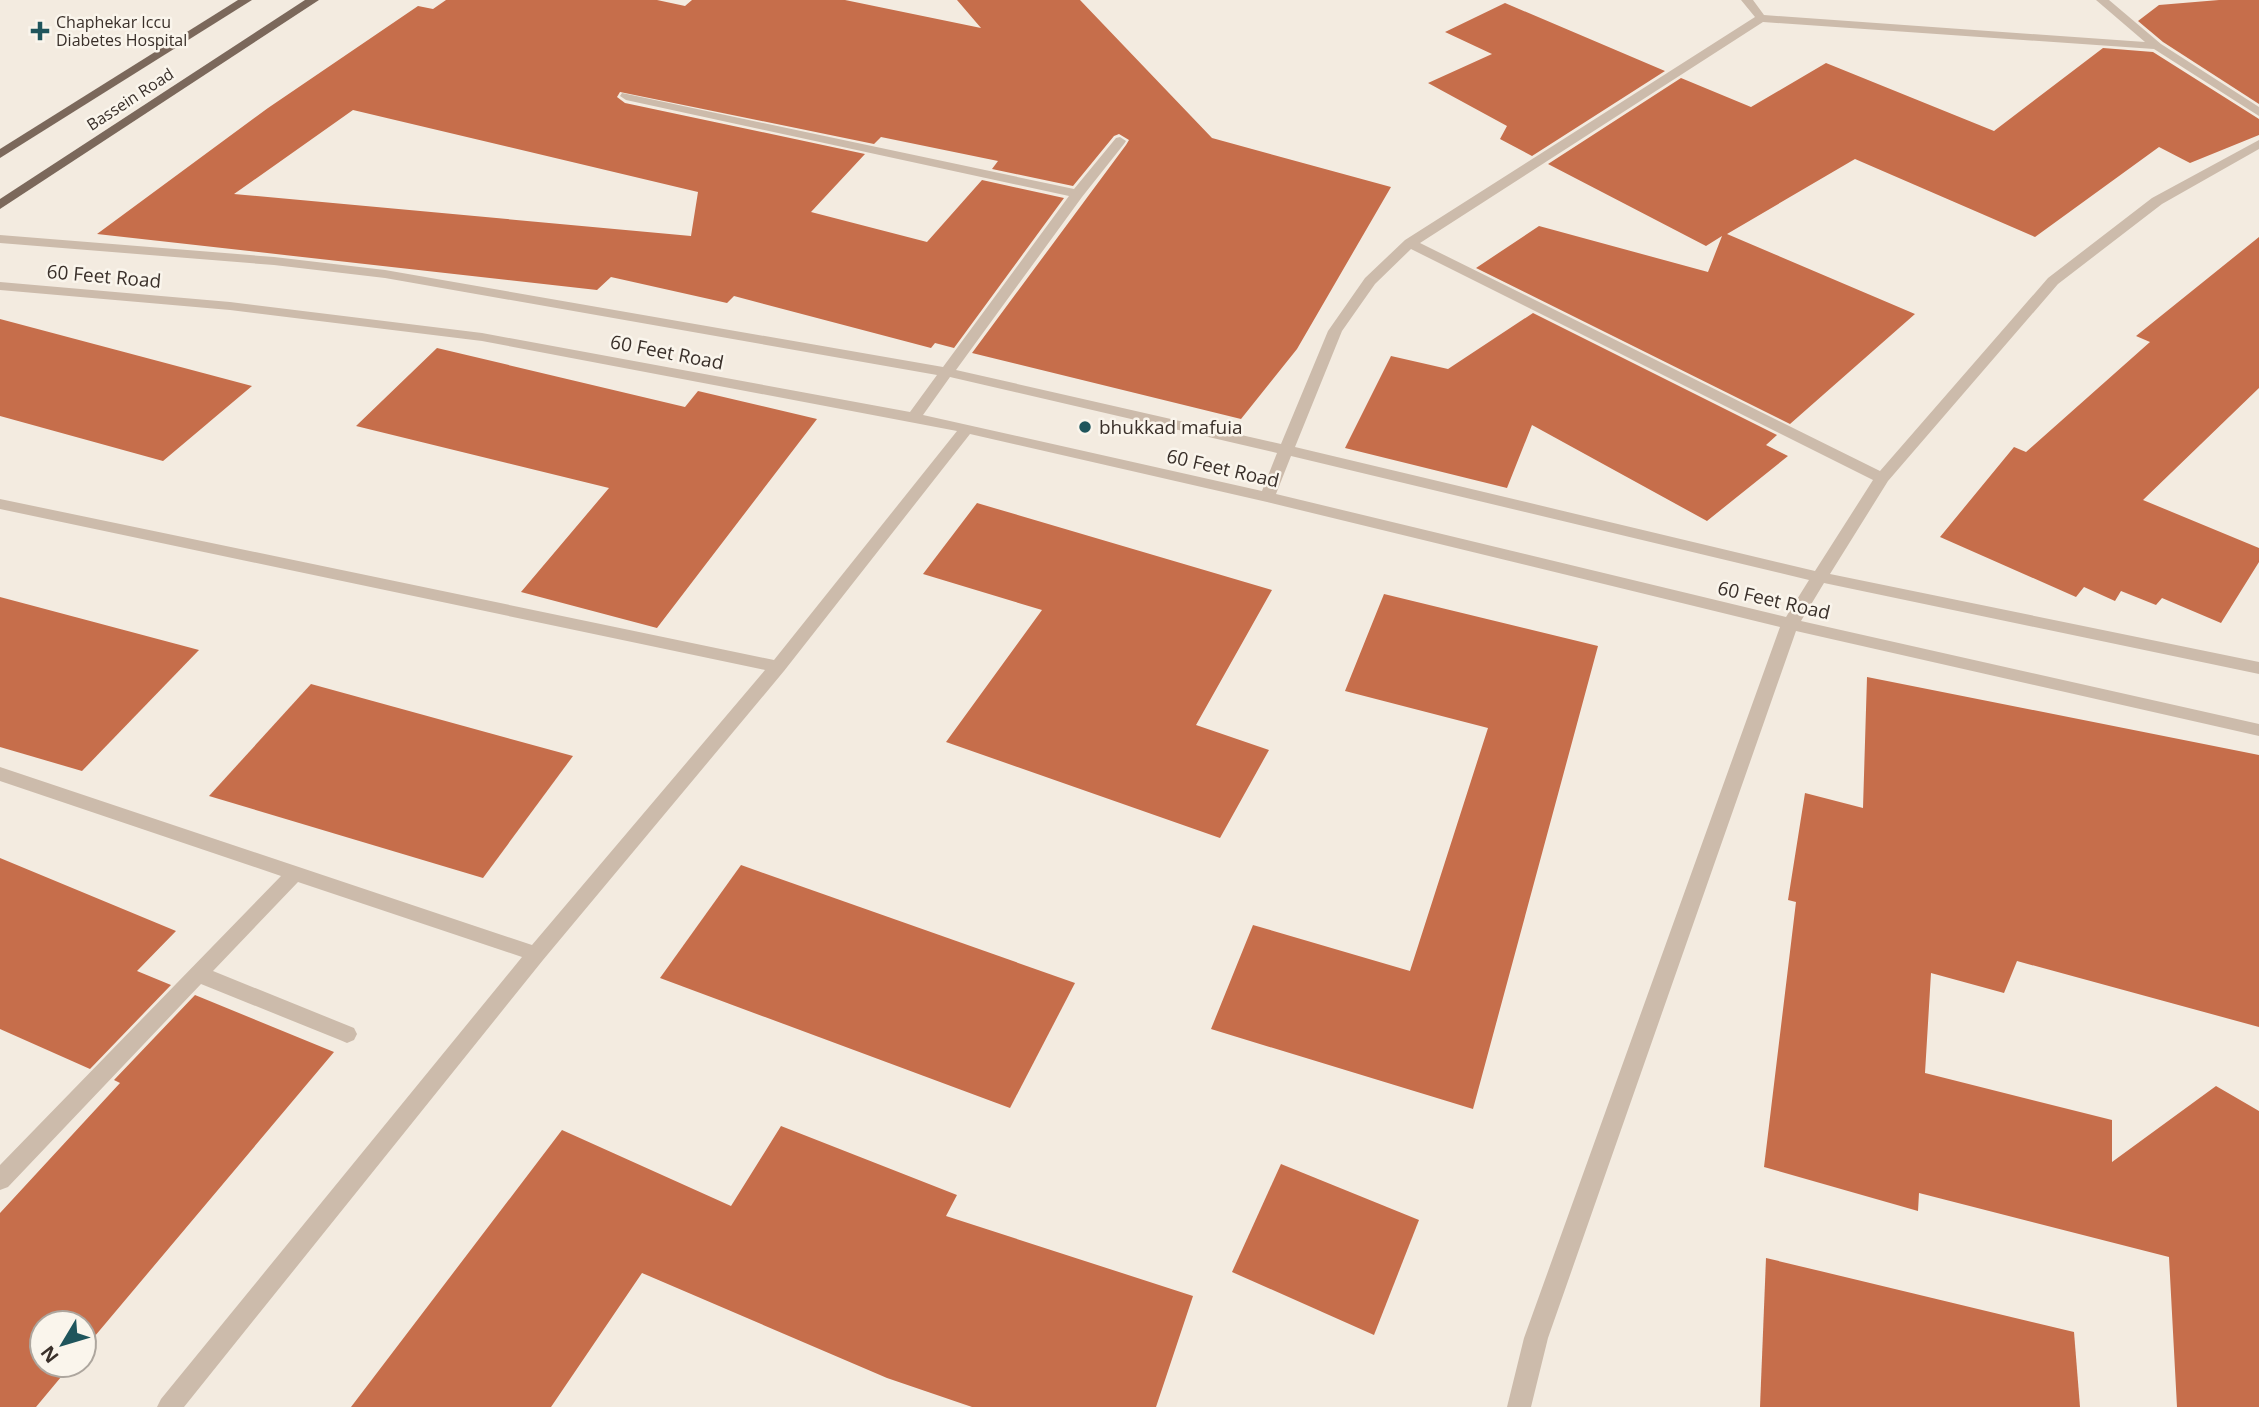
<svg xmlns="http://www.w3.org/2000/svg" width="2259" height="1407" viewBox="0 0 2259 1407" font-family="'Open Sans',sans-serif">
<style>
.building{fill:#c66e4b;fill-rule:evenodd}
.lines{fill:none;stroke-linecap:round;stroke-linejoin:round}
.minor{fill:#ccbbab;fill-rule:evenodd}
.major{fill:#7b685b;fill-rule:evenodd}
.poi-dot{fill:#1f555c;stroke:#faf5ec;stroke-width:2.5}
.labels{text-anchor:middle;stroke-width:5;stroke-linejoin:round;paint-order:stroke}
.far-poi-label{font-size:16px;fill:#3a302a;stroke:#faf5ec;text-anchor:start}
.far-street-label{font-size:16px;fill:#3a302a;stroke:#faf5ec}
.street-label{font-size:19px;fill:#3a302a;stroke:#faf5ec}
.poi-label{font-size:19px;fill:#3a302a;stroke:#faf5ec;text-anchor:start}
</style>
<rect width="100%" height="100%" fill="#f3ebe0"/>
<g class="building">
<path d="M446,0H657L685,6L692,0H845L981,28L957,0H1080L1212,138L1391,187L1297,349L1241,419L972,353L1126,145L1129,140L1119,134L1114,136L1073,186L992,169L998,161L881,137L874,144L620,92L617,97L625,103L865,154L811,212L927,242L982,180L1064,198L954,348L935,343L931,348L734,296L727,303L611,277L597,290L97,234L268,108L418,6L433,9ZM353,110L698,192L691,236L234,194Z"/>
<path d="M2219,0H2259V104L2163,42L2138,21L2159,5Z"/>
<path d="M1505,3L1665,71L1532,156L1500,139L1507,126L1428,83L1492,54L1445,32Z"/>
<path d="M2103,48L2153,52L2259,119V135L2190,163L2159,147L2035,237L1855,159L1727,234L1915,314L1790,424L1476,268L1539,226L1708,272L1722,236L1706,246L1548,164L1681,78L1751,107L1826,63L1994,131Z"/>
<path d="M2259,237V388L2143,500L2259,548V562L2221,623L2162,598L2156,605L2121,591L2115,601L2084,587L2076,597L1940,537L2014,447L2026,452L2150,342L2136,336Z"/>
<path d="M1533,313L1777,435L1766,445L1788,456L1707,521L1532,425L1507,488L1345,448L1391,356L1448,369Z"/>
<path d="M0,319L252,386L163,461L0,416Z"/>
<path d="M437,348L685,407L698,391L817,419L657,628L521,592L609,488L356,426Z"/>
<path d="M977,503L1272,590L1196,725L1269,750L1220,838L946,742L1042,610L923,574Z"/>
<path d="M1384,594L1598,646L1473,1109L1211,1029L1253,925L1410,971L1488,728L1345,691Z"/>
<path d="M0,597L199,650L82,771L0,747Z"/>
<path d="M1867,677L2259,755V1027L2017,961L2004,993L1931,973L1925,1073L2112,1120V1162L2216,1086L2259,1111V1407H2177L2169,1257L1919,1193L1918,1211L1764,1167L1796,902L1788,900L1805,793L1863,808Z"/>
<path d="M311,684L573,756L483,878L209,796Z"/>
<path d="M0,858L176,931L137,971L171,985L90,1069L0,1029Z"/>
<path d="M741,865L1075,983L1010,1108L660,978Z"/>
<path d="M195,995L334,1052L84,1349V1323H42V1365H71L36,1407H0V1213L120,1083L114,1080Z"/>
<path d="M781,1126L957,1195L946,1216L1193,1296L1156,1407H972L887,1378L642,1273L551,1407H351L562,1130L731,1206Z"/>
<path d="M1281,1164L1419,1220L1374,1335L1232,1272Z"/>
<path d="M1766,1258L2074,1332L2080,1407H1760Z"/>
</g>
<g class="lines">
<path class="minor" d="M1741,0H1753L1764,15L2145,42L2096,0H2109L2161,44L2259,107V116L2154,49L1763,22L1420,243L1880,471L2048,278L2152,198L2259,140V149L2162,204L2058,284L1888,481L1830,574L2259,662V674L1824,583L1801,621L2259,724V736L1796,631L1548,1338L1531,1407H1507L1524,1338L1780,627L1267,502L970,434L784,671L543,960L184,1407H157L161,1399L522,957L298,882L213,971L354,1028L357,1034L354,1040L347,1043L340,1040L201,984L8,1187L0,1190V1165L281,876L0,781V767L532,945L765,670L0,509V499L774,660L957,431L482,341L230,310L0,290V282L230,302L482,333L910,412L937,375L385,278L274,265L0,243V235L274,257L385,270L943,367L1069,196L626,100L620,96L622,93L1074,189L1116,138L1120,137L1126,141L1124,144L1082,197L956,370L1281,444L1328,331L1365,278L1405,240L1755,17ZM1411,249L1873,480L1815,571L1295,447L1342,331L1375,284ZM950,377L1277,453L1262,491L923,415ZM1291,456L1809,580L1786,617L1276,494Z"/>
<g class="major">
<path d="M238,0H252L0,158V149Z"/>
<path d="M305,0H319L0,209V199Z"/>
</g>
</g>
<g class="poi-dot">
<path d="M36.5 20.5h7v7h7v7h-7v7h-7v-7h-7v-7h7z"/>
<circle cx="1085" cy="427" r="7"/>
</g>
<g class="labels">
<g class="far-poi-label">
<text x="56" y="28">Chaphekar Iccu<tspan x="56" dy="18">Diabetes Hospital</tspan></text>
</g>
<g class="far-street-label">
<text transform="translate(130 99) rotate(-33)" y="6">Bassein Road</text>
</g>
<g class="street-label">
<text transform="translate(104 276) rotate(5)" y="7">60 Feet Road</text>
<text transform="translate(667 352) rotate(11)" y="7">60 Feet Road</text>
<text transform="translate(1223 468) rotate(13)" y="7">60 Feet Road</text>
<text transform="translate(1774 600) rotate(13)" y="7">60 Feet Road</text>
</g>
<g class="poi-label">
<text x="1099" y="434">bhukkad mafuia</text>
</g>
</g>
<g transform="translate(63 1344) rotate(232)"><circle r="33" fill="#faf5ec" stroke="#ada69e" stroke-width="2"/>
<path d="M0-5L12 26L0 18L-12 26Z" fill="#1f555c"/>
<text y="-10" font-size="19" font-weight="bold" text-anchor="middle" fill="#3a302a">N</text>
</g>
</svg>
